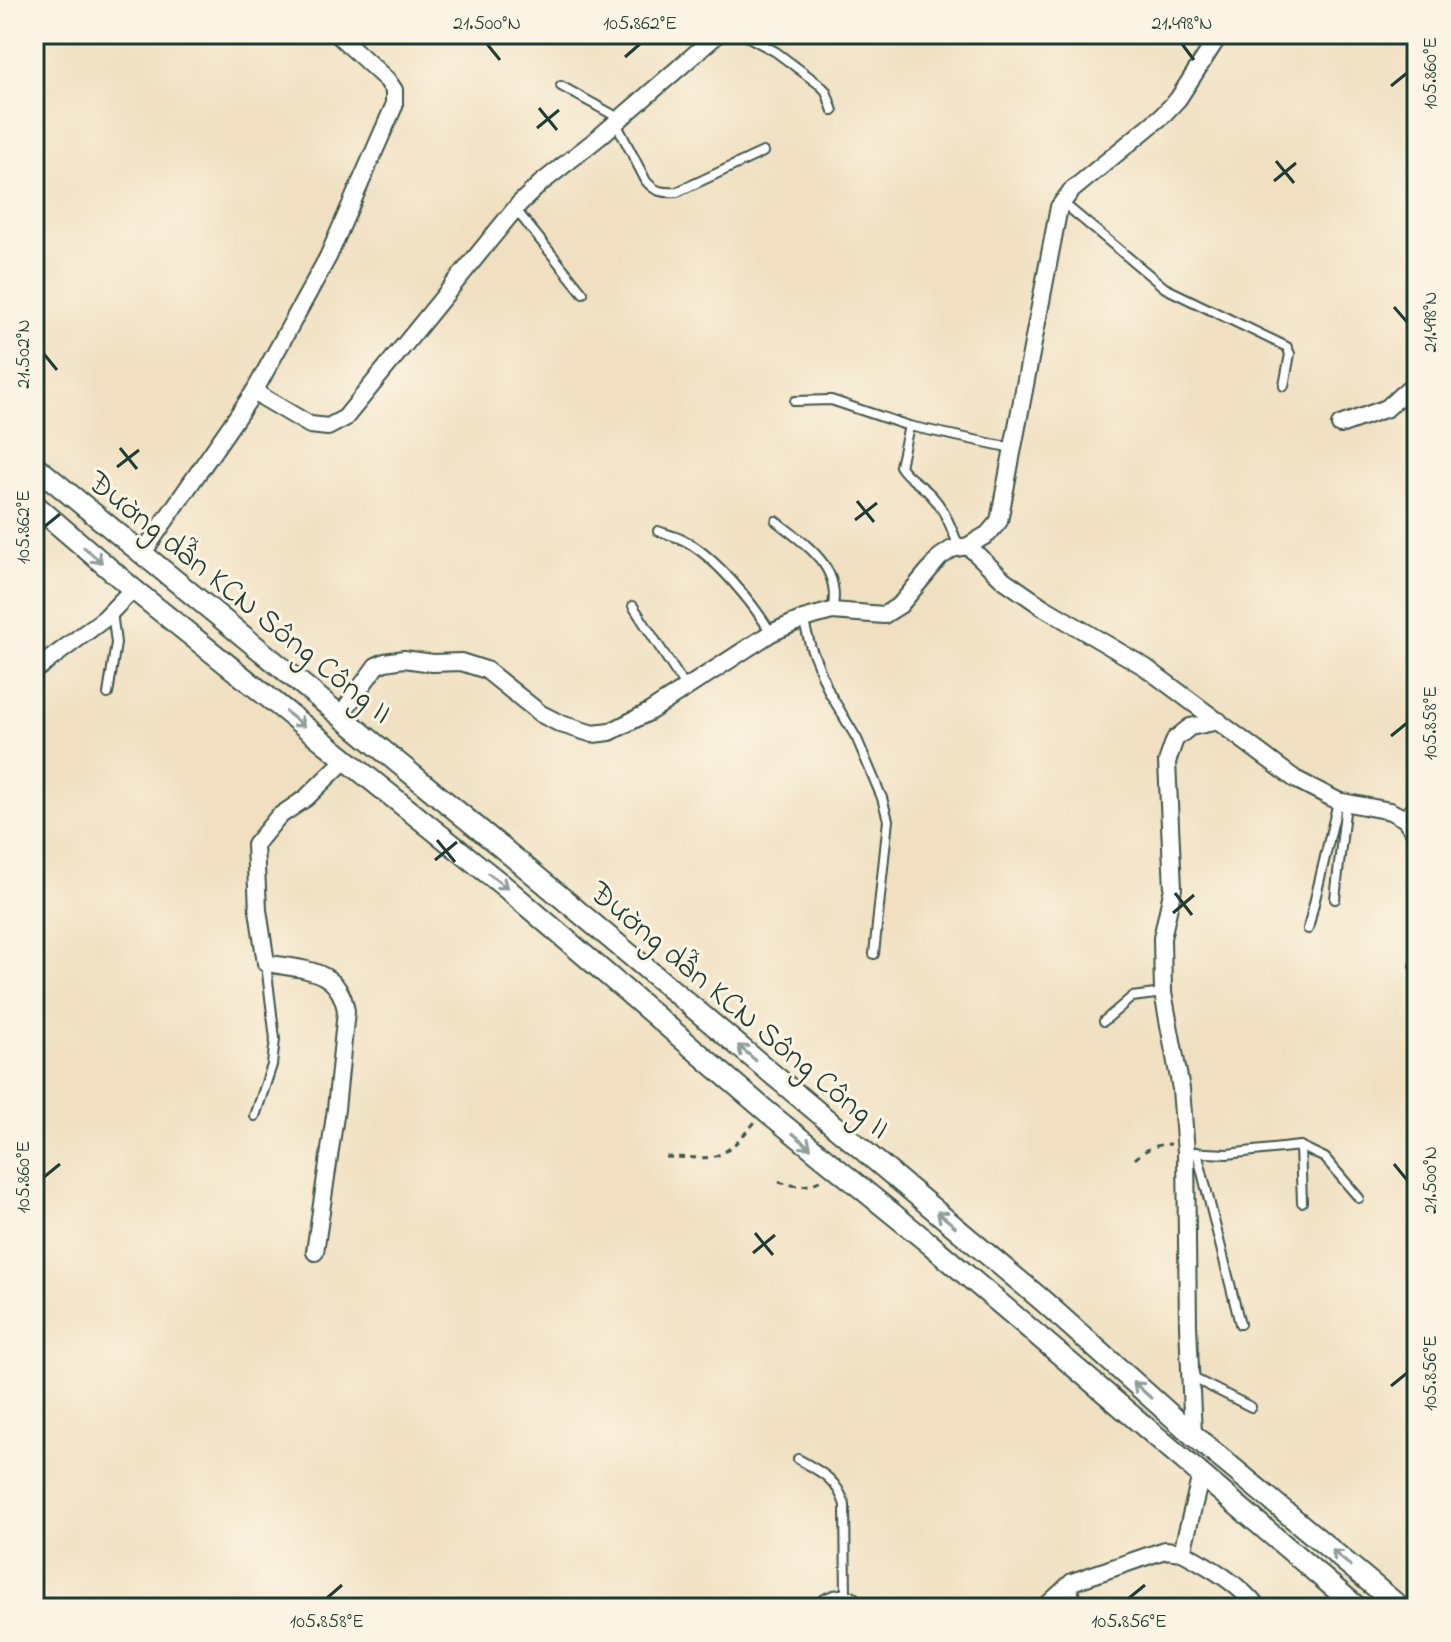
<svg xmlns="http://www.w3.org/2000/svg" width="1451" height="1642" viewBox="0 0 1451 1642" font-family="'Indie Flower',sans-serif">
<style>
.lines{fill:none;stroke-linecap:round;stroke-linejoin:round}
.service-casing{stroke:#3e5549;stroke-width:12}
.minor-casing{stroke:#3e5549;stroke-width:20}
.tertiary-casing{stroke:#3e5549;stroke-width:24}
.path{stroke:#3e5549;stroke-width:3;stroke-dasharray:6 6;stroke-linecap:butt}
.service{stroke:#fff;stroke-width:8}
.minor{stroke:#fff;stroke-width:16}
.tertiary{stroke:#fff;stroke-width:20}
.oneway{stroke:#8f9e9a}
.ticks{fill:none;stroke:#1f3d34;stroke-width:3}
.labels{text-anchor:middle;stroke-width:6;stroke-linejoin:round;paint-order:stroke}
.street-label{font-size:32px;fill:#1f3d34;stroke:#fcf5e5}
.neatline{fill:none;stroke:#1f3d34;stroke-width:3}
.ticks-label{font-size:20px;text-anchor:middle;fill:#1f3d34}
</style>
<rect width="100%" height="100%" fill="#fcf5e5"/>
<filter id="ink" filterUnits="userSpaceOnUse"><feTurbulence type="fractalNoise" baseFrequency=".0125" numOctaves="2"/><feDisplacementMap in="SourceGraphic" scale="16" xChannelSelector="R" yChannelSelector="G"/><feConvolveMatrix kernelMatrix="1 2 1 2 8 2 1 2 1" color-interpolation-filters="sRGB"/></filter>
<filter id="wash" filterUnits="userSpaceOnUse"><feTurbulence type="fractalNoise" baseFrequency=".006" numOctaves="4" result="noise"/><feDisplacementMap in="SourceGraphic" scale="32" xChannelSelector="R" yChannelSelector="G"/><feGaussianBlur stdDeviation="1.8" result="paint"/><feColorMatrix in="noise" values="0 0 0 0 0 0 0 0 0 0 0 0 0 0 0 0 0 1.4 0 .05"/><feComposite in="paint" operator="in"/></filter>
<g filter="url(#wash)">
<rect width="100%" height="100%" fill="#f0e0c1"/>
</g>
<g filter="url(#ink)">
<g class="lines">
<defs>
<g id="service">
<path d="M743,34L776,52L820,85L826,91L833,111"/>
<path d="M561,86L619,118"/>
<path d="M616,123L646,181C655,192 663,193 677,192L763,152"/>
<path d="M1062,202L1165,288L1287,347L1290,354L1284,386"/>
<path d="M516,210L583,293"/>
<path d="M795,401L831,400L909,426L1012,448"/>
<path d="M909,426L900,466C907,478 919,483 928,492C944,507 951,527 959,547"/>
<path d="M776,521C806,545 843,567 832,611"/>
<path d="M34,531L46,516"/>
<path d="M658,531C666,534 675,536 683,540C713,554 754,604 771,633"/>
<path d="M633,606L686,688"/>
<path d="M803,619L811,648L829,692L857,739L882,798L888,820L874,954"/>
<path d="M108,694L116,643L112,612"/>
<path d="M1335,899L1346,803"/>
<path d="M1308,929L1338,802"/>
<path d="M1415,966L1417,958"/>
<path d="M1104,1021L1132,997L1163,993"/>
<path d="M255,1116L272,1065L275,1039L266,964"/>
<path d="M1300,1146L1302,1202"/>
<path d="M1186,1152L1227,1154L1300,1146L1325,1158L1359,1198"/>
<path d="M1197,1152L1240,1324"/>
<path d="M1191,1377L1251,1407"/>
<path d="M798,1459C821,1472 837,1479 845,1505L846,1597"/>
<path d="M1072,1582L1077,1608"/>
</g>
<g id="minor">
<path d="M254,392L310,425L328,427L345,418L519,204L540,184L598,138L718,34"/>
<path d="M1340,425L1387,408L1408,389L1417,384"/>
<path d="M968,546L1004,580L1043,607L1145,667L1295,779L1338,801L1390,811L1405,819L1417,835"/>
<path d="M142,554L254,392L328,257L394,106V90L387,80L337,34"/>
<path d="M34,671L104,619L133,589"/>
<path d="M340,716L376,666L385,662L404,659L433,663L461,662L486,670L541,714L561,724L593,734L610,732L649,712L771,633L803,619L832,611L884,615L900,605L940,557L952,549L968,546L988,534L999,521L1059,207L1071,191L1162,116L1178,99L1220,34"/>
<path d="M1405,819L1417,807"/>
<path d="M315,1252L336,1109L346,1011C339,967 302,970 266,963L258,910L255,845L278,817L306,798L345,760"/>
<path d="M1193,1435L1188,1325L1186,1152L1181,1089L1163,993L1162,938L1173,888L1167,762L1175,739L1190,727L1219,721"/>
<path d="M1182,1552C1210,1567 1238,1583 1258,1608"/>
<path d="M818,1608C831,1598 849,1591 858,1608"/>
<path d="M1044,1608L1072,1582L1165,1550L1182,1552L1201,1475"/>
</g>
<g id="tertiary">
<path d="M34,465L518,861L1042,1300L1193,1435L1401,1608"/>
<path d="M34,504L133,589L505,887L765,1110L930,1244L1358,1608"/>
</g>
</defs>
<use href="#service" class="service-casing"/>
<use href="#minor" class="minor-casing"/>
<use href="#tertiary" class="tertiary-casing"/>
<g class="path">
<path d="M666,1157C718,1158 719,1164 755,1122"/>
<path d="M1135,1159C1146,1149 1156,1144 1171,1144"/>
<path d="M779,1182C797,1187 807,1188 823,1179"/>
</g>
<use href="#service" class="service"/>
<use href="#minor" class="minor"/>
<use href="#tertiary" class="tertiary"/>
</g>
<defs><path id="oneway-shaft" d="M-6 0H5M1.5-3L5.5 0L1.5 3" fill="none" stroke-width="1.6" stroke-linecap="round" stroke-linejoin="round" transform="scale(2)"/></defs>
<g class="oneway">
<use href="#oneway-shaft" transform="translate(93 555) rotate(41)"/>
<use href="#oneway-shaft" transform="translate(295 719) rotate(39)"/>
<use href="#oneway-shaft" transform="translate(498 881) rotate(39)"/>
<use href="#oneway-shaft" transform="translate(747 1053) rotate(-140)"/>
<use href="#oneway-shaft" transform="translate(802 1141) rotate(40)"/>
<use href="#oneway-shaft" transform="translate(946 1219) rotate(-140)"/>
<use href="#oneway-shaft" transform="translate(1142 1390) rotate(-138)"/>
<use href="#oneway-shaft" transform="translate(1341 1558) rotate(-140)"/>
</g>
</g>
<path class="ticks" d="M487,44L500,60M1182,44L1194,60M625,57L640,44M1391,86L1407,73M539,108L557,130M537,128L559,110M1276,161L1294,183M1274,181L1296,163M1394,307L1407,322M44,354L57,370M120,448L137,469M117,467L139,450M857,501L874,522M855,520L877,503M44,527L60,514M1391,736L1407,723M437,840L455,862M435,860L457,842M1175,893L1192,915M1173,913L1194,895M1394,1164L1407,1180M44,1177L60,1164M755,1233L773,1255M753,1253L775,1235M1391,1386L1407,1373M327,1598L342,1585M1129,1598L1145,1585"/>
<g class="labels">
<g class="street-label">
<text transform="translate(241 596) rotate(39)" y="11">Đường dẫn KCN Sông Công II</text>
<text transform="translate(741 1009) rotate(40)" y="11">Đường dẫn KCN Sông Công II</text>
</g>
</g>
<rect width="1451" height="1642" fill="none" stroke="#fcf5e5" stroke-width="88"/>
<rect x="44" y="44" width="1363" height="1554" class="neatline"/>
<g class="ticks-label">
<text x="487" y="29">21.500°N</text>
<text x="640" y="29">105.862°E</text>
<text x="1182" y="29">21.498°N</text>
<text transform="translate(1429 73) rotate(-90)" y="7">105.860°E</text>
<text transform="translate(1429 322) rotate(-90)" y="7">21.498°N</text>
<text transform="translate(22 354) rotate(-90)" y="7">21.502°N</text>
<text transform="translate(22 527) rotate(-90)" y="7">105.862°E</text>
<text transform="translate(1429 723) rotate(-90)" y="7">105.858°E</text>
<text transform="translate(22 1177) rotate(-90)" y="7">105.860°E</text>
<text transform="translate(1429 1180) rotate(-90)" y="7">21.500°N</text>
<text transform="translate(1429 1373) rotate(-90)" y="7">105.856°E</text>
<text x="327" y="1627">105.858°E</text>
<text x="1129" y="1627">105.856°E</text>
</g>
</svg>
